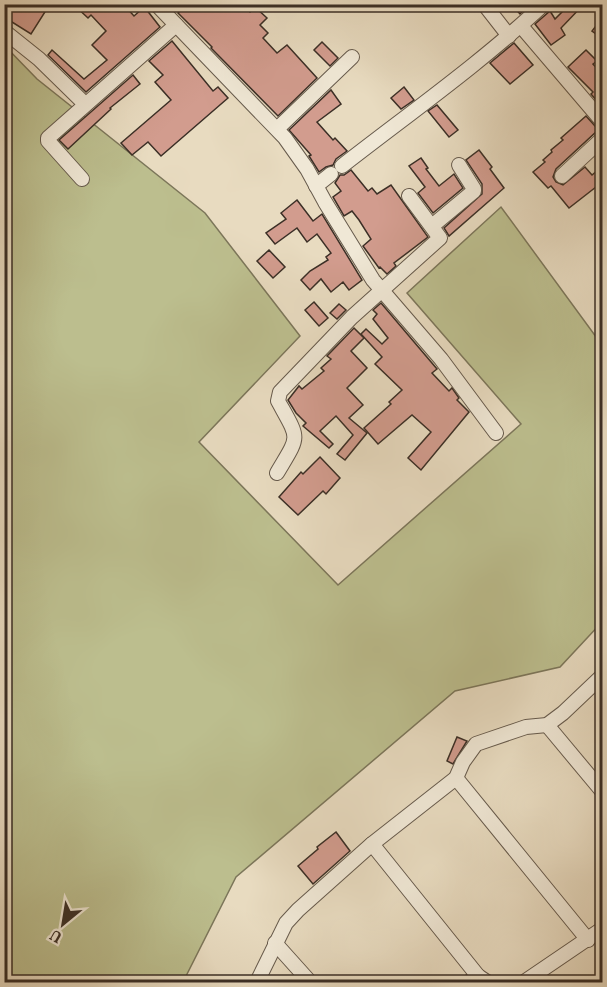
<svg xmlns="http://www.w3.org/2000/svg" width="607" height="987" viewBox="0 0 607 987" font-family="Vollkorn,serif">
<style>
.green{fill:#bcbe8e;stroke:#7c765a;stroke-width:1.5}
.building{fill:#d29c8e;stroke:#3b2f26;stroke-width:1.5}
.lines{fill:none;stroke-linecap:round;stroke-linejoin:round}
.street-casing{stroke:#665a4c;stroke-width:16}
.street{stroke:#f0e8d6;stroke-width:14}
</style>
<rect width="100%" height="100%" fill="#e8dbc0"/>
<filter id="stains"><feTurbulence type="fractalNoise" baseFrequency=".00333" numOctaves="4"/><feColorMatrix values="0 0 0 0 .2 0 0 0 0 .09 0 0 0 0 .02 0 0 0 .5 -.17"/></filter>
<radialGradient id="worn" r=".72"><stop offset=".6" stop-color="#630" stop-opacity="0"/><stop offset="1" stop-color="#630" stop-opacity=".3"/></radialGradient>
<path class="green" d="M4,45L37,79L205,213L300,336L199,442L338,585L521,424L407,293L501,207L602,345V622L560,667L455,691L236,877L183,982H5Z"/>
<g class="building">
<path d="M4,4L18,11L19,9L21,11L26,4H50L31,34L4,17Z"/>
<path d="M73,4H123L134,16L143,8L146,9L160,27L86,92L48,55L52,50L84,79L107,60L92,45L106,31L91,15L88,18Z"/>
<path d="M186,4H242L250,12L255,7L267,18L260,25L268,33L263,38L277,53L287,45L317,78L278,116L211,48L212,47L178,13Z"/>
<path d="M511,4H530L520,14Z"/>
<path d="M570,4H584L561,28L565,35L551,45L535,24L550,11L555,19Z"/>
<path d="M603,17V39L592,31Z"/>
<path d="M172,41L213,91L218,87L228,98L161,156L148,142L132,155L121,143L171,100L155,82L163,75L149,61Z"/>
<path d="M322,42L338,58L330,66L314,50Z"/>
<path d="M514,43L533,65L510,84L490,63Z"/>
<path d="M586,50L597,61L593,64L603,75V108L591,94L593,92L568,67Z"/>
<path d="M133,75L140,84L110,108L111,109L68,149L59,140Z"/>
<path d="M404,87L414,100L401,109L391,98Z"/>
<path d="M331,90L341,104L317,122L333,140L335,138L347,151L336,159L333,165L326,167L319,172L309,156L311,155L289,130Z"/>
<path d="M437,105L458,130L449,137L428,111Z"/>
<path d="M586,116L596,127L603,130L596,132L556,169L553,177L556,182L563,185L585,167L592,175L598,170L603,176V196L596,187L569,208L551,186L548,188L533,172L545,162L543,160L552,152L551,150L563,140L561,138Z"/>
<path d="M479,150L492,167L490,169L504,188L449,236L444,228L482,194V184L466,160Z"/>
<path d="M421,158L428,168L426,169L439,186L454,174L463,188L433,213L418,193L425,187L409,166Z"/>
<path d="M351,170L368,191L372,188L377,194L391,185L428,237L394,263L396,266L387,274L380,267L379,268L363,246L371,239L359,220L352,211L344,216L333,197L341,191L335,183L340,175H344Z"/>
<path d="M297,200L313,221L322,214L362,280L349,290L343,282L331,292L321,279L310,290L301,280L310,271L328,260L326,257L331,253L317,234L307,242L297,228L275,244L266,233L286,219L281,213Z"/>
<path d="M269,250L285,267L273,278L257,261Z"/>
<path d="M314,302L328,318L319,326L305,310Z"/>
<path d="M381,303L437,369L432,373L449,391L452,388L459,398L457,400L469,412L421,470L408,458L431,432L412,415L378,444L364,428L391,404L389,402L402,390L375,364L382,357L361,334L366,329L382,344L388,338L373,319L377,314L373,310Z"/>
<path d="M339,304L346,310L337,319L330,313Z"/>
<path d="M354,328L364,338L351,351L367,368L347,388L363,405L349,418L367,433L345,460L337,454L353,435L336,416L320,431L333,444L329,448L303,426L306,423L296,413L288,400L299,386L302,389L324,371L321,368L331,359L327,356Z"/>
<path d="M320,457L340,478L326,494L323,491L298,515L279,497L301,472L303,474Z"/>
<path d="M457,737L467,741L453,764L447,761Z"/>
<path d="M336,832L350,851L313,884L298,866L318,849L317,847Z"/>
</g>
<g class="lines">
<defs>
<g id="street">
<path d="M156,4L285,138L307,169L325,202L373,280L441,359L496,433"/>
<path d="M484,4L509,36"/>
<path d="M521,26L602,121"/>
<path d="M4,31L39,59L85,104"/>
<path d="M277,129L352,57"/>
<path d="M342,166C410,113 481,63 544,4"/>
<path d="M562,176L602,139"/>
<path d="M82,179L48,141V138L176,25"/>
<path d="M316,186L331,174"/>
<path d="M432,226L474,191V189L459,165"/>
<path d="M277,473C300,434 300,441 278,401L280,392L352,317L440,238L409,196"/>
<path d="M547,725L602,791"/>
<path d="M456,778L588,940"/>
<path d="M372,844L478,976"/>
<path d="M275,943L310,982"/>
<path d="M257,982L286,923L298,910L372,844L456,778L463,762L476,744L526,727L547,725L563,713L602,676"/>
<path d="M469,982L478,976L487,982"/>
<path d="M524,982L602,929"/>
</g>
</defs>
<use href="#street" class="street-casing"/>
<use href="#street" class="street"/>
</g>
<rect width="607" height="987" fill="none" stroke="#e8dbc0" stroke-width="24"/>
<rect x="6" y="6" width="595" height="975" fill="none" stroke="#3b2f26" stroke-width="3"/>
<rect x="12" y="12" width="583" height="963" fill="none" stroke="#3b2f26" stroke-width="1.5"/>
<g transform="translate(63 924) rotate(210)" stroke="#f0e8d6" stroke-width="4.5" paint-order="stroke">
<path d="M0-4.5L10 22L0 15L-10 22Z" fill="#3b2f26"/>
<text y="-9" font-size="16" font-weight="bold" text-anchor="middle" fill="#3b2f26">U</text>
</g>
<rect width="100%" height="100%" filter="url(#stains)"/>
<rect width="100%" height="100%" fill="url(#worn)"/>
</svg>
